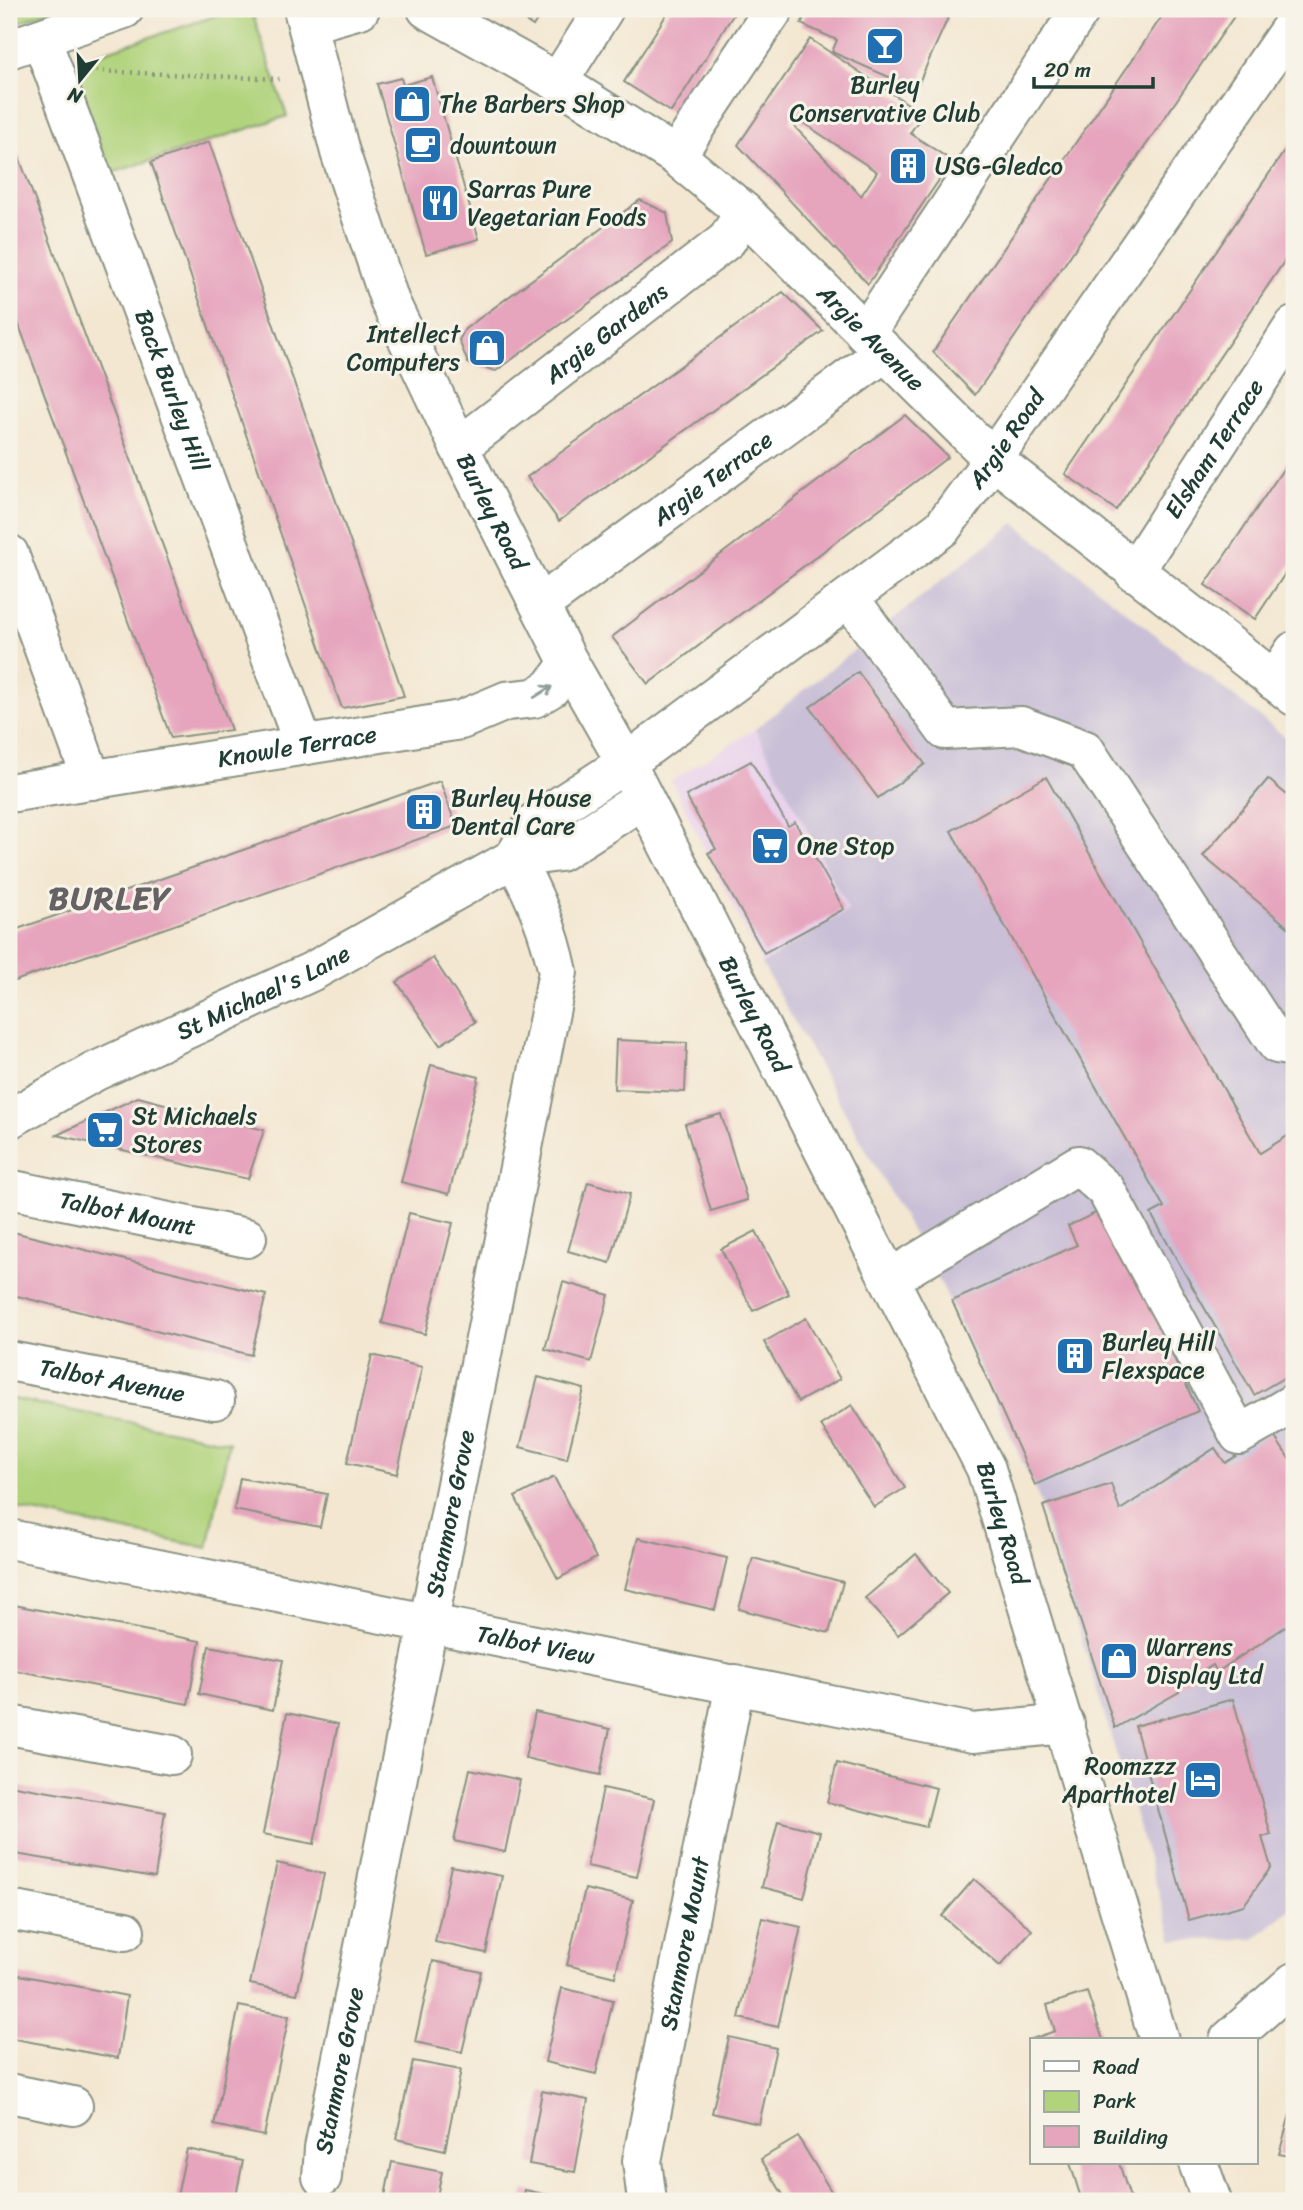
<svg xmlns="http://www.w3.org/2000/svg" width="1303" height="2210" viewBox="0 0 1303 2210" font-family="Sriracha,sans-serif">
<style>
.built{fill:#e9d2ed}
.industrial{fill:#c9bfd7}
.green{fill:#b0d37b;stroke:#688858;stroke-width:2}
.building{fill:#e6a4bd;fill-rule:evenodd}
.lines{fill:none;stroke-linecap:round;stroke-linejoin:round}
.minor-casing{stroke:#899282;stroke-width:42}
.path{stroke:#899282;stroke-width:4.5;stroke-dasharray:2 5;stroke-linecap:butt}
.minor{stroke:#fff;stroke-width:38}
.oneway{stroke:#8f9e9a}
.labels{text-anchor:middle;stroke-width:6;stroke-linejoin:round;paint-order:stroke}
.poi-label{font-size:24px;fill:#1f3d34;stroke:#f7f3e8;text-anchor:start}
.street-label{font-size:24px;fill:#1f3d34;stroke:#f7f3e8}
.district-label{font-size:32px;font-weight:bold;letter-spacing:2px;fill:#656164;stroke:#f7f3e8}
</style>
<rect width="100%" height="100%" fill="#f7f3e8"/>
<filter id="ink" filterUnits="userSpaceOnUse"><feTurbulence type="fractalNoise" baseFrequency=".0143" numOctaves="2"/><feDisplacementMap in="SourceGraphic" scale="14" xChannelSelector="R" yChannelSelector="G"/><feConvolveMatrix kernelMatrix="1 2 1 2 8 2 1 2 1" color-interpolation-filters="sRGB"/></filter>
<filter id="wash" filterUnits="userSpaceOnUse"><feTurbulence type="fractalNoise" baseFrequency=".00686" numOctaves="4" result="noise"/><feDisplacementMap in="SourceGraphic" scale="28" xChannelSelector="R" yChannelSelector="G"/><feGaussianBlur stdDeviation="1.57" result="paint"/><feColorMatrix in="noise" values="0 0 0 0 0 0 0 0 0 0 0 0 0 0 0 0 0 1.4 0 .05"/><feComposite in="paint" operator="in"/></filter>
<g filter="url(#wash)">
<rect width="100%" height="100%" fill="#f3e7d1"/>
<path class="built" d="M755,729L848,910L762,964L671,781Z"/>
<path class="industrial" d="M1014,523L1294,744V1906L1254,1939L1173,1940L1038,1496L944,1289L762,964L848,910L755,729Z"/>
<g class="green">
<path d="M9,9H55L9,26Z"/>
<path d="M237,9H251L287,116L109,174L73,62Z"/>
<path d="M9,1398L229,1442L208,1548L9,1507Z"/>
</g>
<g id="blocks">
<g class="building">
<path d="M508,9H544L533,26Z"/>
<path d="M670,9H737L671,112L624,82Z"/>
<path d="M808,9H926L948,18L916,89L832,52L837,40L801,24Z"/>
<path d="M1167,9H1239L975,395L933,352Z"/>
<path d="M810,39L923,114L910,133L952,161L868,284L738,145ZM793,116L877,172L861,196L789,121Z"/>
<path d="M432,77L479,239L426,254L377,84L401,78L403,85Z"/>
<path d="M9,130L231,730L171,738L9,298Z"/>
<path d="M1294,137V247L1116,510L1065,474Z"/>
<path d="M209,142L372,603L404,696L342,708L332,681L151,162Z"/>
<path d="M640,200L667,213L672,243L496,371L468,363L459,340L465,329Z"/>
<path d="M783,292L823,331L559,521L527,477Z"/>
<path d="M905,415L948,457L648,684L612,637Z"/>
<path d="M1294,453V560L1255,619L1205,585Z"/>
<path d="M858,672L925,764L878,798L810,707Z"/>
<path d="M751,761L788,826L795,822L844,909L764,953L708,853L716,849L686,796Z"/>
<path d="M1046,777L1260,1153L1294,1132V1372L1254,1395L1151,1214L1164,1207L951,831Z"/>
<path d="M1268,779L1294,801V932L1203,856Z"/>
<path d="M440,781L456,826L9,983V932Z"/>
<path d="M433,958L475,1022L440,1045L397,982Z"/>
<path d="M616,1040L687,1043L685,1092L614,1089Z"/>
<path d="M431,1065L479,1077L449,1194L401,1182Z"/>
<path d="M138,1097L264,1130L248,1179L57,1135Z"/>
<path d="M721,1114L747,1200L711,1211L685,1124Z"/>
<path d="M588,1182L630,1194L610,1263L568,1251Z"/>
<path d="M1106,1208L1198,1411L1035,1485L952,1301L1077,1245L1068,1226Z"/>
<path d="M409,1213L453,1223L425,1334L382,1323Z"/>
<path d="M9,1231L266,1295L251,1355L9,1294Z"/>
<path d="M756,1231L789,1294L753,1311L721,1249Z"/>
<path d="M563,1282L609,1295L591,1362L545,1349Z"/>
<path d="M806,1318L840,1379L798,1402L764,1342Z"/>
<path d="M372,1355L422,1367L397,1474L347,1463Z"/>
<path d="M538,1377L584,1389L567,1459L520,1447Z"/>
<path d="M852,1405L905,1488L874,1507L821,1425Z"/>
<path d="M1272,1433L1294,1466V1621L1217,1672L1213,1665L1178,1688L1179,1692L1115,1728L1043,1506L1111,1484L1120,1510L1215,1448L1225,1463Z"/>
<path d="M554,1477L596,1558L558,1579L515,1497Z"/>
<path d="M240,1478L327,1494L320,1527L234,1510Z"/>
<path d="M638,1538L727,1558L715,1610L625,1589Z"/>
<path d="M916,1554L948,1593L898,1635L865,1598Z"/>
<path d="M753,1558L843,1582L829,1633L739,1609Z"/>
<path d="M9,1604L200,1641L188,1704L9,1669Z"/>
<path d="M209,1646L283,1660L273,1710L199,1694Z"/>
<path d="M1233,1699L1271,1835L1262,1837L1271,1867L1244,1905L1189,1920L1135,1726Z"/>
<path d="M535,1712L610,1729L600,1775L525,1758Z"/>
<path d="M287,1713L338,1724L314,1844L263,1834Z"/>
<path d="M837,1763L936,1788L926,1827L827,1802Z"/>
<path d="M470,1769L520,1780L505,1852L454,1841Z"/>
<path d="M9,1785L165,1812L155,1877L9,1853Z"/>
<path d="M603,1788L654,1799L637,1877L587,1866Z"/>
<path d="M778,1821L820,1832L804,1898L762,1887Z"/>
<path d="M277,1863L324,1874L297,1994L250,1984Z"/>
<path d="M451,1866L502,1876L486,1953L435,1942Z"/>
<path d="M974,1879L1032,1930L1000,1966L942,1916Z"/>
<path d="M585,1889L633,1900L615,1977L567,1965Z"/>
<path d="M762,1918L801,1927L778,2027L739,2018Z"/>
<path d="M433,1961L481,1972L462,2052L415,2042Z"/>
<path d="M9,1973L127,1996L118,2058L9,2038Z"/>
<path d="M562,1988L613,2000L596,2074L545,2062Z"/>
<path d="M1087,1992L1103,2040H1029L1055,2031L1047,2005Z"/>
<path d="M239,2006L289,2016L264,2136L214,2125Z"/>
<path d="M729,2037L776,2048L759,2124L712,2113Z"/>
<path d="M413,2061L461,2070L445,2150L396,2139Z"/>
<path d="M542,2091L588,2100L575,2172L529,2164Z"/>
<path d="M1294,2100V2157L1279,2154Z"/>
<path d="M798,2137L820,2173L837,2201H787L761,2159Z"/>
<path d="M187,2149L243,2161L235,2201H176Z"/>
<path d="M392,2162L442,2172L436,2201H384Z"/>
<path d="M1070,2163H1119L1131,2201H1082Z"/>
<path d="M525,2190L572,2200V2201H522Z"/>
</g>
</g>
</g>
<g filter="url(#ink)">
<use href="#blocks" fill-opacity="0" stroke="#899282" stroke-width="2"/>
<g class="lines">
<defs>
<g id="minor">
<path id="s1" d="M303,9L340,152L390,302L459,447L569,663L626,763L986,1469L1159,2040"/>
<path id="s2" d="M427,9L558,82L676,156L744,212L993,459L1294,696"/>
<path d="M307,24L360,9"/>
<path id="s3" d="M41,38L303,743"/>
<path d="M9,49L124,9"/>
<path d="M558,82L604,9"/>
<path d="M676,156L774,9"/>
<path d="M865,334L1081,9"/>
<path id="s4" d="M459,447L727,240L744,212"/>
<path d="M9,554L92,780"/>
<path id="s5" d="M1134,572L1294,326"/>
<path d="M850,599L945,730L1021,726L1085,750L1277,1044L1294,1047"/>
<path id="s6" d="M540,605L885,352"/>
<path d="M1274,681L1294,651"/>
<path id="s7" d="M9,793L461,720L506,701L534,698L551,688L569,663"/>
<path id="s8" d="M514,858L535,822L626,763L942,528L993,459L1294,23"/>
<path id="s9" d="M9,1119L94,1072L313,971L514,858L560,852L643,799"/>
<path id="s10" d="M9,1189L247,1238"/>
<path d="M891,1278L1078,1165L1106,1190L1239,1435L1294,1403"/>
<path id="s11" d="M9,1361L215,1400"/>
<path id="s12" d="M9,1539L973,1733L1065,1724"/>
<path d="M9,1725L172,1755"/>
<path d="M9,1910L125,1931"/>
<path d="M1229,2040L1294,1982"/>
<path d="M9,2093L73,2106"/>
<path d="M1198,2163L1212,2201"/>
<path id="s13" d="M322,2177L324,2148L558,972C549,930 535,896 514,858"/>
<path id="s14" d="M647,2201L642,2161L735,1684"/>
</g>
</defs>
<use href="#minor" class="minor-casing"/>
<g class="path">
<path d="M96,71L279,79"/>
<path d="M278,2201L279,2194L286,2192"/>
</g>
<use href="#minor" class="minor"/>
</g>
<defs><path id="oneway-shaft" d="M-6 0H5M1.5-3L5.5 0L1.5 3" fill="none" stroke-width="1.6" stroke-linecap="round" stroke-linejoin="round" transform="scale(1.75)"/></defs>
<use class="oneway" href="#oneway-shaft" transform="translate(543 692) rotate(-32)"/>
</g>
<defs>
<symbol id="bar-square" viewBox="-11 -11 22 22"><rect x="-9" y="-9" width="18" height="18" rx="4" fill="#1f6fb2" stroke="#f7f3e8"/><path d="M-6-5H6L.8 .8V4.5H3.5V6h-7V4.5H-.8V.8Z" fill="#fff"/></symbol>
<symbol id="shop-square" viewBox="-11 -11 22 22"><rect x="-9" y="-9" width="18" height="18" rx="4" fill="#1f6fb2" stroke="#f7f3e8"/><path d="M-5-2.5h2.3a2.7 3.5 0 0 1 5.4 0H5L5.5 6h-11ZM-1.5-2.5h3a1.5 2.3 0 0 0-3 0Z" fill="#fff"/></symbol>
<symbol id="cafe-square" viewBox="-11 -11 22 22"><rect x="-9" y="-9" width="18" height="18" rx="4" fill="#1f6fb2" stroke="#f7f3e8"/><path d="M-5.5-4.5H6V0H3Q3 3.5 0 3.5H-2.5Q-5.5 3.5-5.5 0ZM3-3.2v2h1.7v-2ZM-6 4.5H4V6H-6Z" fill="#fff"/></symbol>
<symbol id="building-square" viewBox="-11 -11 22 22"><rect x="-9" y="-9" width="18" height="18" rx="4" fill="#1f6fb2" stroke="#f7f3e8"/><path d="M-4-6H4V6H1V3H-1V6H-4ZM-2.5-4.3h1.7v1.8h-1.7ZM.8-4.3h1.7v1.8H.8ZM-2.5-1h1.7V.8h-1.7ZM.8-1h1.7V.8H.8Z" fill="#fff"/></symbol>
<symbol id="restaurant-square" viewBox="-11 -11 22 22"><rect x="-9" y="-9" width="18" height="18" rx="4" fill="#1f6fb2" stroke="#f7f3e8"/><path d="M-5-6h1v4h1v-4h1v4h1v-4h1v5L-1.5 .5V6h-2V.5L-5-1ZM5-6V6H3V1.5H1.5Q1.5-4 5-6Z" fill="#fff"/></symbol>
<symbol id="supermarket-square" viewBox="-11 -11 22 22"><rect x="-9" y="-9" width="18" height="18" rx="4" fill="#1f6fb2" stroke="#f7f3e8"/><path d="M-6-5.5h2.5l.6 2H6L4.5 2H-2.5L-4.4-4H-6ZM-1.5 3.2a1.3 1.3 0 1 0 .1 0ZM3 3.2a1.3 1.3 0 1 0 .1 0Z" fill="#fff"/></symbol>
<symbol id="hotel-square" viewBox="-11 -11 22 22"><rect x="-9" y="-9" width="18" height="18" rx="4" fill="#1f6fb2" stroke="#f7f3e8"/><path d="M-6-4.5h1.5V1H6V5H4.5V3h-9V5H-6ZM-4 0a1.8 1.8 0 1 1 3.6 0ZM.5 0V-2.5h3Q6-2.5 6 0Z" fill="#fff"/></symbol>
</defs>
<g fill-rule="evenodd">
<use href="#bar-square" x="863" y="24" width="44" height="44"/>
<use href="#shop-square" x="390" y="82" width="44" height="44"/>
<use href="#cafe-square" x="401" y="123" width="44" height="44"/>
<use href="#building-square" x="886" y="144" width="44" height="44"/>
<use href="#restaurant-square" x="418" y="181" width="44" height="44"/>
<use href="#shop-square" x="465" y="326" width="44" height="44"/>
<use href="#building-square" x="402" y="790" width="44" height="44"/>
<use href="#supermarket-square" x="748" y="824" width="44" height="44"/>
<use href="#supermarket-square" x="83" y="1108" width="44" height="44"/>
<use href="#building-square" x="1053" y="1334" width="44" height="44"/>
<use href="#shop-square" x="1097" y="1639" width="44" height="44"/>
<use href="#hotel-square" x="1181" y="1758" width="44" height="44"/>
</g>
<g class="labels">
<g class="poi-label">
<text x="885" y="93" text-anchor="middle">Burley<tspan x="885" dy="28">Conservative Club</tspan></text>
<text x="439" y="112">The Barbers Shop</text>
<text x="450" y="153">downtown</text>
<text x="935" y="174">USG-Gledco</text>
<text x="467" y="197">Sarras Pure<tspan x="467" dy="28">Vegetarian Foods</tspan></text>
<text x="460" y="342" text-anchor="end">Intellect<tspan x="460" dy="28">Computers</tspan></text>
<text x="451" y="806">Burley House<tspan x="451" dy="28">Dental Care</tspan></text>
<text x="797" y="854">One Stop</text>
<text x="132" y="1124">St Michaels<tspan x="132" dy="28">Stores</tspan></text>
<text x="1102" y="1350">Burley Hill<tspan x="1102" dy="28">Flexspace</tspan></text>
<text x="1146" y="1655">Warrens<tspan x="1146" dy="28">Display Ltd</tspan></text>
<text x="1176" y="1774" text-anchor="end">Roomzzz<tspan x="1176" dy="28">Aparthotel</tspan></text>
</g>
<g class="street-label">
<text dy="8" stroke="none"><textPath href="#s4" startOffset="186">Argie Gardens</textPath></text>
<text dy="8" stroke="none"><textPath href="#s2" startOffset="556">Argie Avenue</textPath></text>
<text dy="8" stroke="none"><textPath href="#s3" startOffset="376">Back Burley Hill</textPath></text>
<text dy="8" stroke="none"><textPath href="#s8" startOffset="654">Argie Road</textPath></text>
<text dy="8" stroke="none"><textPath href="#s5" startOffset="147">Elsham Terrace</textPath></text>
<text dy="8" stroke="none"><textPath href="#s6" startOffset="214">Argie Terrace</textPath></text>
<text dy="8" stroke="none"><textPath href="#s1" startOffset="539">Burley Road</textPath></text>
<text dy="8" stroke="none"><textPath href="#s7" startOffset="292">Knowle Terrace</textPath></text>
<text dy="8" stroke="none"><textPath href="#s9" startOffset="284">St Michael's Lane</textPath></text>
<text dy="8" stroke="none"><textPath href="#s1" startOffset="1106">Burley Road</textPath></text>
<text dy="8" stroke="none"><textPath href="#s10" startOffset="121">Talbot Mount</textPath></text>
<text dy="8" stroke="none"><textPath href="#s11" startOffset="105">Talbot Avenue</textPath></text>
<text dy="8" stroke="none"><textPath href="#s13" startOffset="676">Stanmore Grove</textPath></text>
<text dy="8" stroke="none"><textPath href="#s1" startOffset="1673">Burley Road</textPath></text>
<text dy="8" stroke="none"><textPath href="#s12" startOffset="537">Talbot View</textPath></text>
<text dy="8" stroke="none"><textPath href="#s14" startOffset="262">Stanmore Mount</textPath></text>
<text dy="8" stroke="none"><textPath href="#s13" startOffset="108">Stanmore Grove</textPath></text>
</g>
<g class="district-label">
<text x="110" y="909">BURLEY</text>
</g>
</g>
<rect width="1303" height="2210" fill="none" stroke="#f7f3e8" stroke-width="35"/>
<rect x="1030" y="2038" width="228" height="126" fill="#f7f3e8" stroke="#a1aaa0" stroke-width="2"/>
<rect x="1044" y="2061" width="35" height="10" fill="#ffffff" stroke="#a1aaa0" stroke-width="2"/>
<text x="1093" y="2074" font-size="21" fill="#1f3d34">Road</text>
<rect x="1044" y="2091" width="35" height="21" fill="#b0d37b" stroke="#a1aaa0" stroke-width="2"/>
<text x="1093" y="2108" font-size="21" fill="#1f3d34">Park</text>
<rect x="1044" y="2126" width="35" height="21" fill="#e6a4bd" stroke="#a1aaa0" stroke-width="2"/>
<text x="1093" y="2144" font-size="21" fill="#1f3d34">Building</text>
<g transform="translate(80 80) rotate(198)" stroke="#f7f3e8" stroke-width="5" paint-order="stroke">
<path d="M0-5L12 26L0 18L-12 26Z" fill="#1f3d34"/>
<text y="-10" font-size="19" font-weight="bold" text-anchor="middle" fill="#1f3d34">N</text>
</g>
<path d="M1034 77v10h119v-10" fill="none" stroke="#1f3d34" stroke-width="3.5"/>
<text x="1044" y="77" font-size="21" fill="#1f3d34" stroke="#f7f3e8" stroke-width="5" paint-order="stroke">20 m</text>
</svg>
